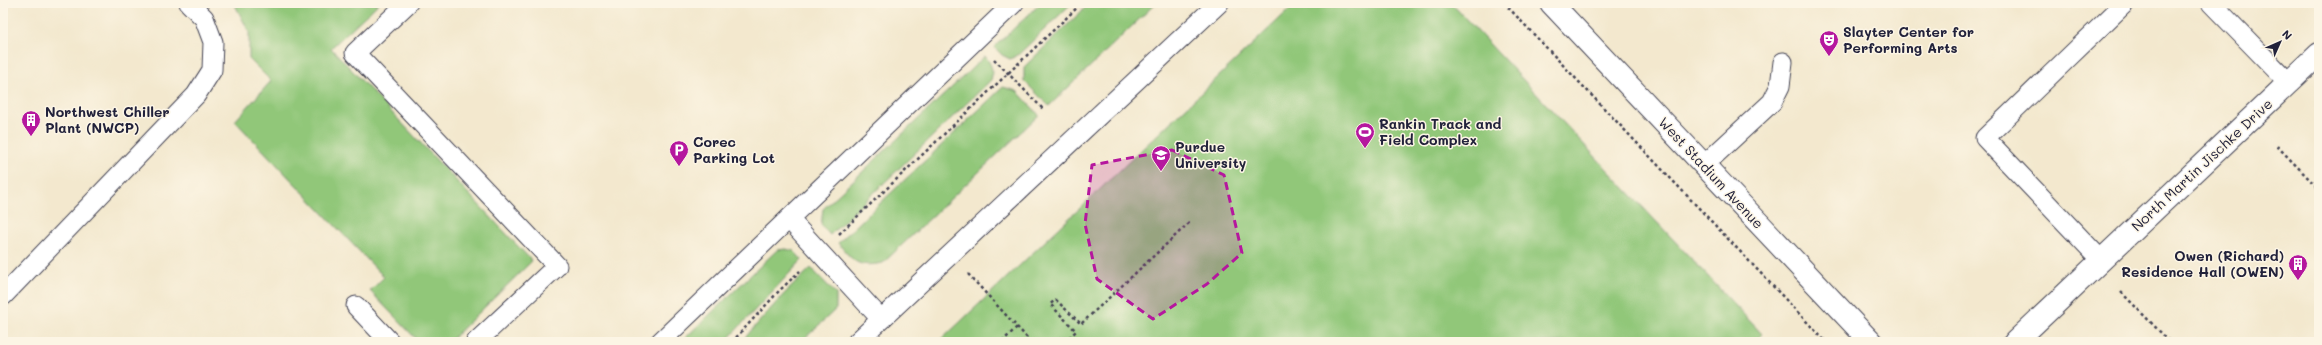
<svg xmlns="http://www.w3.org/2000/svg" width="2322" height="345" viewBox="0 0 2322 345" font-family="Mali,sans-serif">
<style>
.green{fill:#91c779;stroke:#5a745a}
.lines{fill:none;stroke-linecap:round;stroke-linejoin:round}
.lane-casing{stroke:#414051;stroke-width:21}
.street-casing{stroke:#414051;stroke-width:24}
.secondary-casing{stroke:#414051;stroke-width:24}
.path{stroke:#414051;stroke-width:2.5;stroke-dasharray:3 3;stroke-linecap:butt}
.lane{stroke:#fff;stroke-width:19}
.street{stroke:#fff;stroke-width:22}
.secondary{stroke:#fff;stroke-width:22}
.marked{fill:#b5179e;fill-opacity:0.2;stroke:#b5179e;stroke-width:3;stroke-dasharray:8 5;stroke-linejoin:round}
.labels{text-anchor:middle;stroke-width:3;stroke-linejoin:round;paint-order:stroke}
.poi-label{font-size:14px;font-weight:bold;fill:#22223b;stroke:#fcf5e5;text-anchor:start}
.street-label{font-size:14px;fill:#22223b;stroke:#fcf5e5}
</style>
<rect width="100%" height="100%" fill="#fcf5e5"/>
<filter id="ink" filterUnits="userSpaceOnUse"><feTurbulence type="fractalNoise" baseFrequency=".025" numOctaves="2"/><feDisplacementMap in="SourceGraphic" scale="8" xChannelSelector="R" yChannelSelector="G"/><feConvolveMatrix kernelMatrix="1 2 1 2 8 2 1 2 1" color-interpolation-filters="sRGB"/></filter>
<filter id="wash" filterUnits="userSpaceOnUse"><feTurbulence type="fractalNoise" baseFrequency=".012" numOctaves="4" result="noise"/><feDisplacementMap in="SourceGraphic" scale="16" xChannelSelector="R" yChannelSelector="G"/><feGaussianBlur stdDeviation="0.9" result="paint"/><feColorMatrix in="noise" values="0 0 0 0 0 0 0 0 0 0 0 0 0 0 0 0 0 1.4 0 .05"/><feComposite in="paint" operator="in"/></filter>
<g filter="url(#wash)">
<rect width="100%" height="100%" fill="#f3e8ce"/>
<g class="green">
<path d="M234,3H379L331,48L532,261L449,342H419L370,291L384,277L235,121L271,81L249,59V32Z"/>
<path d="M1041,3H1072L1018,55L1010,59L1002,55L994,47Z"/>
<path d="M1090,3H1156L1049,106L1024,81V67Z"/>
<path d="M1296,3H1451L1762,334L1754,342H939Z"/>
<path d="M985,56C991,64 994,70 991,80L830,235L821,225L823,209Z"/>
<path d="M1003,87L1017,91L1039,115L883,263C857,268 854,262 838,243Z"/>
<path d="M786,249L794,251L802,260L725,342H681L777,250Z"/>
<path d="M811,268L836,294V309L801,342H741L783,295Z"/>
</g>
</g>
<g filter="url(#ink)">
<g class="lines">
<defs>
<g id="lane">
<path d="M408,3L355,53L557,266L476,342"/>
<path d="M2211,3L2289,83"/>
<path d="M1704,165L1772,102L1780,86L1783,62"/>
<path d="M789,219L881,319"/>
<path d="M2101,260L1985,138L2125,3"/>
<path d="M3,296L196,95L212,70L213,42L204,18L189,3"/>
<path d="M356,306L390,342"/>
<path d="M660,342L1014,3"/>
<path d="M857,342L1219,3"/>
</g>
<path id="street" d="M2015,342L2319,54"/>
<path id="secondary" d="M1551,3L1871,342"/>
</defs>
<use href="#lane" class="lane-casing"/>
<use href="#street" class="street-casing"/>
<use href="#secondary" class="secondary-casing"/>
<g class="path">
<path d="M1504,3L1826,342"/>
<path d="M994,59L1043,109"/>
<path d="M2277,146L2319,189"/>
<path d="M839,234L1082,3"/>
<path d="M968,274L1031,342"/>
<path d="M2121,292L2170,342"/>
<path d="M732,342L779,291L800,271"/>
<path d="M1002,342L1017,327"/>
<path d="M1065,342L1076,331L1050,304L1056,300L1081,324L1190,222"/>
</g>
<use href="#lane" class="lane"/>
<use href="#street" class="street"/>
<use href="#secondary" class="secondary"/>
</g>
</g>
<path class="marked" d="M1172,150L1224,175L1242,253L1207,284L1153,319L1097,279L1085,224L1092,165Z"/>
<defs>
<symbol id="theatre-pin" viewBox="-11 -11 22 30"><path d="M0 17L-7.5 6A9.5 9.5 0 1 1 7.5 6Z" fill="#b5179e" stroke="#fcf5e5"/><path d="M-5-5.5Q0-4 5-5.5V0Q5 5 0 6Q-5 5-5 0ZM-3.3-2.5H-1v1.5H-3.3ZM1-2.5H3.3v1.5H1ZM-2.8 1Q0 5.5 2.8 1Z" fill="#fff"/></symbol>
<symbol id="building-pin" viewBox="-11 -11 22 30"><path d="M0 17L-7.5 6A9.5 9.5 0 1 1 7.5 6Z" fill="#b5179e" stroke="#fcf5e5"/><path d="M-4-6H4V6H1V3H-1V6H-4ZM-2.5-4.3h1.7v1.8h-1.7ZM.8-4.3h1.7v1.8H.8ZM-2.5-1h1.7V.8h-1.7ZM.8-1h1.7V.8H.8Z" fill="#fff"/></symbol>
<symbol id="stadium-pin" viewBox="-11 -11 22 30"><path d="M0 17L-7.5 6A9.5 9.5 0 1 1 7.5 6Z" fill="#b5179e" stroke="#fcf5e5"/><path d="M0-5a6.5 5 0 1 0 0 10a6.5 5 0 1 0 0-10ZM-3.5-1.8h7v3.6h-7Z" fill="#fff"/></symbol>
<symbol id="parking-pin" viewBox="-11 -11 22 30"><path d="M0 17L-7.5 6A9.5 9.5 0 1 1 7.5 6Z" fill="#b5179e" stroke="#fcf5e5"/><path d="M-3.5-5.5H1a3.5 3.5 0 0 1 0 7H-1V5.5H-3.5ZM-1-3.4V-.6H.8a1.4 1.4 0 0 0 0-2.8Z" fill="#fff"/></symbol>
<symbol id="university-pin" viewBox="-11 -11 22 30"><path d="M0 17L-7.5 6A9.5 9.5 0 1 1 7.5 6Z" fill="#b5179e" stroke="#fcf5e5"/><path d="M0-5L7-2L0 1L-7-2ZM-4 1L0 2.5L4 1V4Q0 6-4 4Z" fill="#fff"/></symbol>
</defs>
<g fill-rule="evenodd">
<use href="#theatre-pin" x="1818" y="29" width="22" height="30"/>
<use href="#building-pin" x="20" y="109" width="22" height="30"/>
<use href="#stadium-pin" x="1354" y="121" width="22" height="30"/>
<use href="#parking-pin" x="668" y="139" width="22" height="30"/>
<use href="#university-pin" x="1150" y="144" width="22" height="30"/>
<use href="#building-pin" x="2287" y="253" width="22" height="30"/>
</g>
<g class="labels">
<g class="poi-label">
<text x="1843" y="37">Slayter Center for<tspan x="1843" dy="16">Performing Arts</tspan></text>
<text x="45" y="117">Northwest Chiller<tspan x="45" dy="16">Plant (NWCP)</tspan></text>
<text x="1379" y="129">Rankin Track and<tspan x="1379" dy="16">Field Complex</tspan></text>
<text x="693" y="147">Corec<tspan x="693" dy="16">Parking Lot</tspan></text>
<text x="1175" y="152">Purdue<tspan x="1175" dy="16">University</tspan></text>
<text x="2284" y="261" text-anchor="end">Owen (Richard)<tspan x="2284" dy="16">Residence Hall (OWEN)</tspan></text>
</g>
<g class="street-label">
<text transform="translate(2202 165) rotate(-43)" y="5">North Martin Jischke Drive</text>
<text transform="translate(1711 173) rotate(47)" y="5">West Stadium Avenue</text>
</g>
</g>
<rect width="2322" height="345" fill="none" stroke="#fcf5e5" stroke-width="16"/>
<g transform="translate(2280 42) rotate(45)" stroke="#fcf5e5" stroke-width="3" paint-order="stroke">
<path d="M0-3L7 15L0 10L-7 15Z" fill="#22223b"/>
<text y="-6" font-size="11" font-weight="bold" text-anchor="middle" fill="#22223b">N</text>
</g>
</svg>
